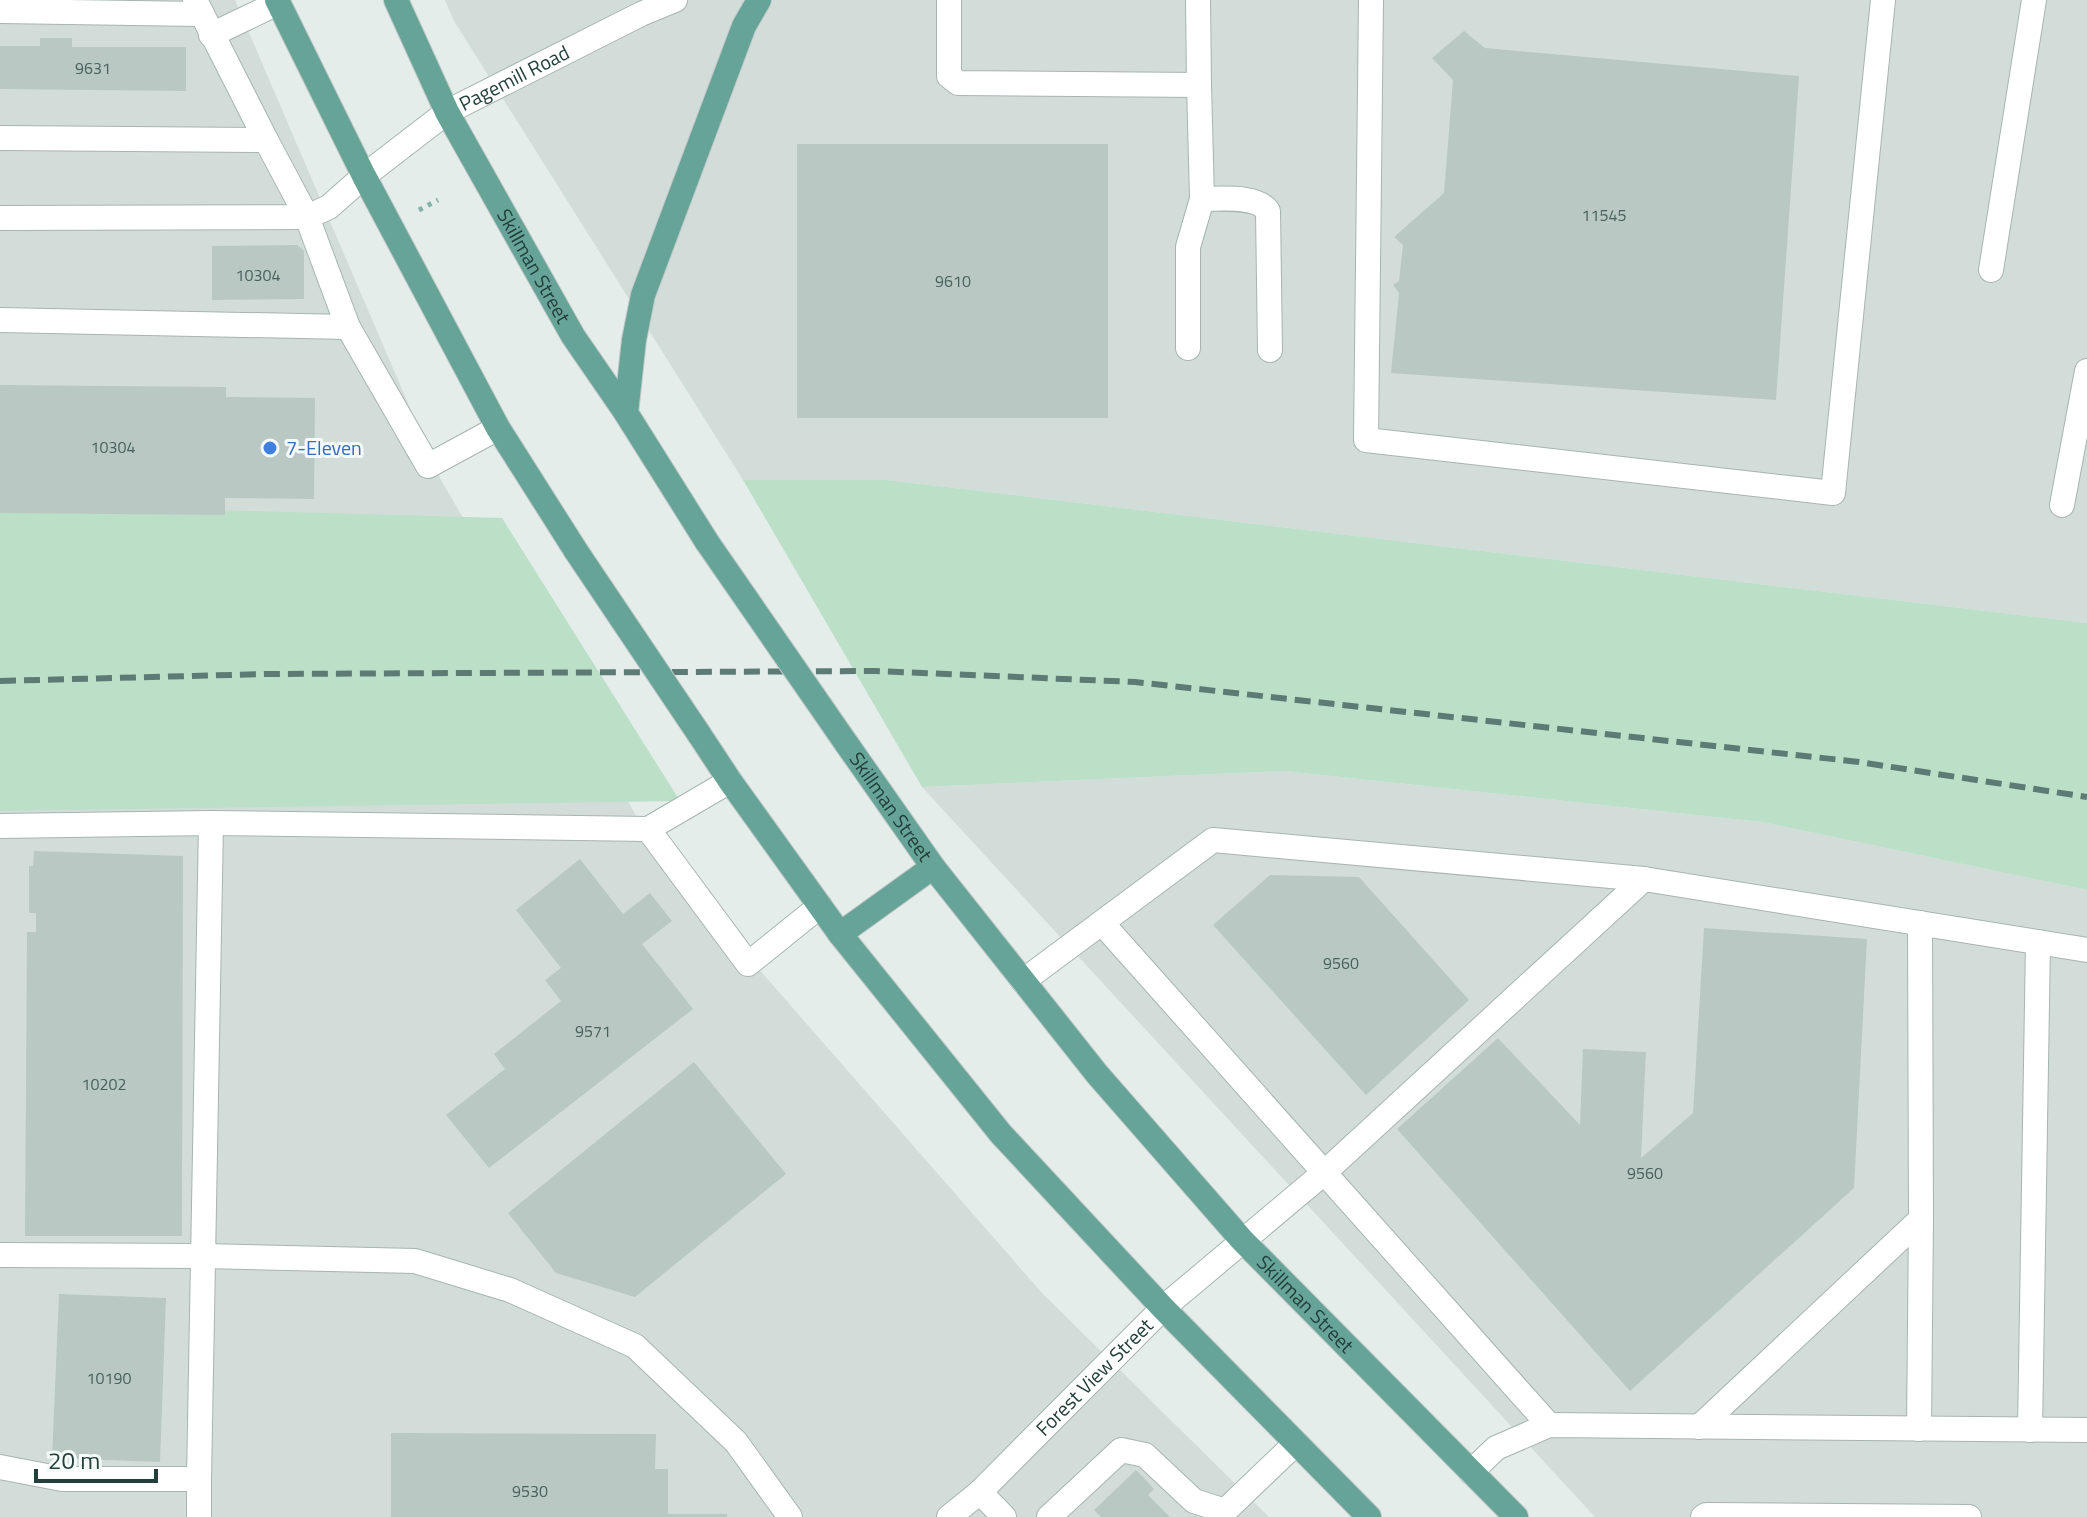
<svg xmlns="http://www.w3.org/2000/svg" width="2087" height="1517" viewBox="0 0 2087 1517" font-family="'Titillium Web',sans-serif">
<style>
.built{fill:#d2ddd9}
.green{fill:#bcdfc8}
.building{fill:#b9c8c3}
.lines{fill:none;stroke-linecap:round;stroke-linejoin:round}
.minor-casing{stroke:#a6b5b1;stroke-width:26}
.major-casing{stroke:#c1c9c8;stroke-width:26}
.path{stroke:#83b2a6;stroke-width:5;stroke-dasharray:4 6;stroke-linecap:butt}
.minor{stroke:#fff;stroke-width:24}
.major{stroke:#67a498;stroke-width:24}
.rail{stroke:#5d7b75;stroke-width:6;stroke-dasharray:16 8;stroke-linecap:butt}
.major-bridge-casing{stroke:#c1c9c8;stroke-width:26;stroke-linecap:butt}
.major-bridge{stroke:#67a498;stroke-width:24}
.shop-dot{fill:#3f7fe0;stroke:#f4faf7;stroke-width:3}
.labels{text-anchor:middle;stroke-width:6;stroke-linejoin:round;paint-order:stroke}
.number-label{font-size:16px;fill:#48615c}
.street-label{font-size:20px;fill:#233f39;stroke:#f4faf7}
.shop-label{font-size:20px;fill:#366cbe;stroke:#f4faf7;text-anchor:start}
</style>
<rect width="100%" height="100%" fill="#e4edea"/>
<g class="built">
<path d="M0,0H235L441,480L659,855L1042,1293L1269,1517H0Z"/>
<path d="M445,0H2087V623L887,480H743L454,21Z"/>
<path d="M1284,771L1762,822L2087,890V1517H1595L922,787Z"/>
</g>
<g class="green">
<path d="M743,480H887L2087,623V890L1762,822L1284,771L922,787Z"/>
<path d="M0,504L502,518L680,801L0,811Z"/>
</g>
<g class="building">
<path d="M1464,31L1485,48L1799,76L1776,400L1391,373L1399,293L1393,285L1399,281L1403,245L1394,237L1444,193L1453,80L1432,58Z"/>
<path d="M40,38H72V47H186V91L0,89V46H40Z"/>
<rect x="797" y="144" width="311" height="274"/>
<path d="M297,245L304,251V299L212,300V246Z"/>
<path d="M0,385L226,387V397L315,398L314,499L225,498V515L0,513Z"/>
<path d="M34,851L183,856L182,1236H25L27,932H36V913H29V866H33Z"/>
<path d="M580,859L623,914L650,893L672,921L642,944L693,1009L489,1168L446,1115L505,1069L494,1054L561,1001L545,980L561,968L516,910Z"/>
<path d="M1270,875L1359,877L1469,1000L1366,1095L1213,925Z"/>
<path d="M1704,928L1867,939L1854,1188L1630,1391L1397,1129L1498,1038L1580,1125L1583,1049L1646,1052L1641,1158L1693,1113Z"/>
<path d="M694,1062L786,1174L635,1297L556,1273L508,1213Z"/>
<path d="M59,1294L166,1298L160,1462L52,1458Z"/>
<path d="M391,1433L656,1434L655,1469H668V1514H727V1517H391Z"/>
<path d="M1136,1470L1154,1489L1148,1495L1170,1517H1101L1094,1510Z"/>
</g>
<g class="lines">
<defs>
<g id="minor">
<path d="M949,0V76L958,83L1199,85L1198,0"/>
<path d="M1371,0L1366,440L1833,493L1883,0"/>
<path d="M0,11L200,14"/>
<path d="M211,35L278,3"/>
<path d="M0,138L266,140L195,0"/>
<path d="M1202,199C1221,199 1257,195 1268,211L1270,350"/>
<path id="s1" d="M0,218L307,217L329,207L364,176L447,112L641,14L675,0"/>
<path d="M1991,270L2034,0"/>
<path d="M0,320L348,327L307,217L266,140"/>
<path d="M348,327L428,466L498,428"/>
<path d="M1188,348V247L1202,199L1199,85"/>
<path d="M2062,505L2087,371"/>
<path d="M211,823L648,829L730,781"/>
<path d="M0,826L211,823L199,1479"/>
<path d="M648,829L748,964L820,906"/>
<path d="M1102,923L1549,1425"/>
<path d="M1023,981L1213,840L1644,879L2087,950"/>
<path d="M0,1255L204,1256L415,1261L510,1290L635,1346L736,1442L790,1517"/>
<path d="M1699,1427L1921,1219L1920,923"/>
<path d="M1919,1429L1921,1219"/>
<path d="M2030,1430L2038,942"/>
<path d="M0,1467L62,1479H199V1517"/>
<path d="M1471,1472L1496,1448L1549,1425L2087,1430"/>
<path d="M980,1492L1004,1517"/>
<path id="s2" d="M949,1517L980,1492L1163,1308L1325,1172L1644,879"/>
<path d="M1049,1517L1121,1450L1145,1455L1194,1501L1225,1511L1296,1443"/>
<path d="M1703,1517L1706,1515L1969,1517"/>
</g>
<g id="major">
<path d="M277,0L364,176L498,428L576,551"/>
<path id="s3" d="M396,0L447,112L573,336L626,413L707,542"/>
<path d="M626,413L634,340L643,295L744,26L759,0"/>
<path d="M699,734L730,781L840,934L1001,1134L1163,1308L1369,1517"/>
<path id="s4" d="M846,743L933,867L1097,1074L1242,1240L1516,1517"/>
<path d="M840,934L933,867"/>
</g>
</defs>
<use href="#minor" class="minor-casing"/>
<use href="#major" class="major-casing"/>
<path class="path" d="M419,210L438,200"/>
<use href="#minor" class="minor"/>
<use href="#major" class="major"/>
<path class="rail" d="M0,681L268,674L876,671L1135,682L1859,762L2087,797"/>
<defs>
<g id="major-bridge">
<path d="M707,542L846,743"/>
<path d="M576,551L699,734"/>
</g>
</defs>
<use href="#major-bridge" class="major-bridge-casing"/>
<use href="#major-bridge" class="major-bridge"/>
</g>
<circle class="shop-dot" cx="270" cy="448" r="8"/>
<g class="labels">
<g class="number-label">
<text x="93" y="74">9631</text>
<text x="1604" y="221">11545</text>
<text x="258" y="281">10304</text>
<text x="953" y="287">9610</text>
<text x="113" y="453">10304</text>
<text x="1341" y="969">9560</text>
<text x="593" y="1037">9571</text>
<text x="104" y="1090">10202</text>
<text x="1645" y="1179">9560</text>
<text x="109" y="1384">10190</text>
<text x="530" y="1497">9530</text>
</g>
<g class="street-label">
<text dy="7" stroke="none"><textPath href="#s1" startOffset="558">Pagemill Road</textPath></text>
<text dy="7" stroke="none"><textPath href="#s3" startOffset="300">Skillman Street</textPath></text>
<text dy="7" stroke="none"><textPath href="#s4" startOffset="78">Skillman Street</textPath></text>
<text dy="7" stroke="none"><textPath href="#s4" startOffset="726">Skillman Street</textPath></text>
<text dy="7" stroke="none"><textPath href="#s2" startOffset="202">Forest View Street</textPath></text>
</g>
<g class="shop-label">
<text x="286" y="455">7-Eleven</text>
</g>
</g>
<path d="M36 1469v12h120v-12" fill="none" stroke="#233f39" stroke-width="4"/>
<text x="48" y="1469" font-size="24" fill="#233f39" stroke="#f4faf7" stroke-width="6" paint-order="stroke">20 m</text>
</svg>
